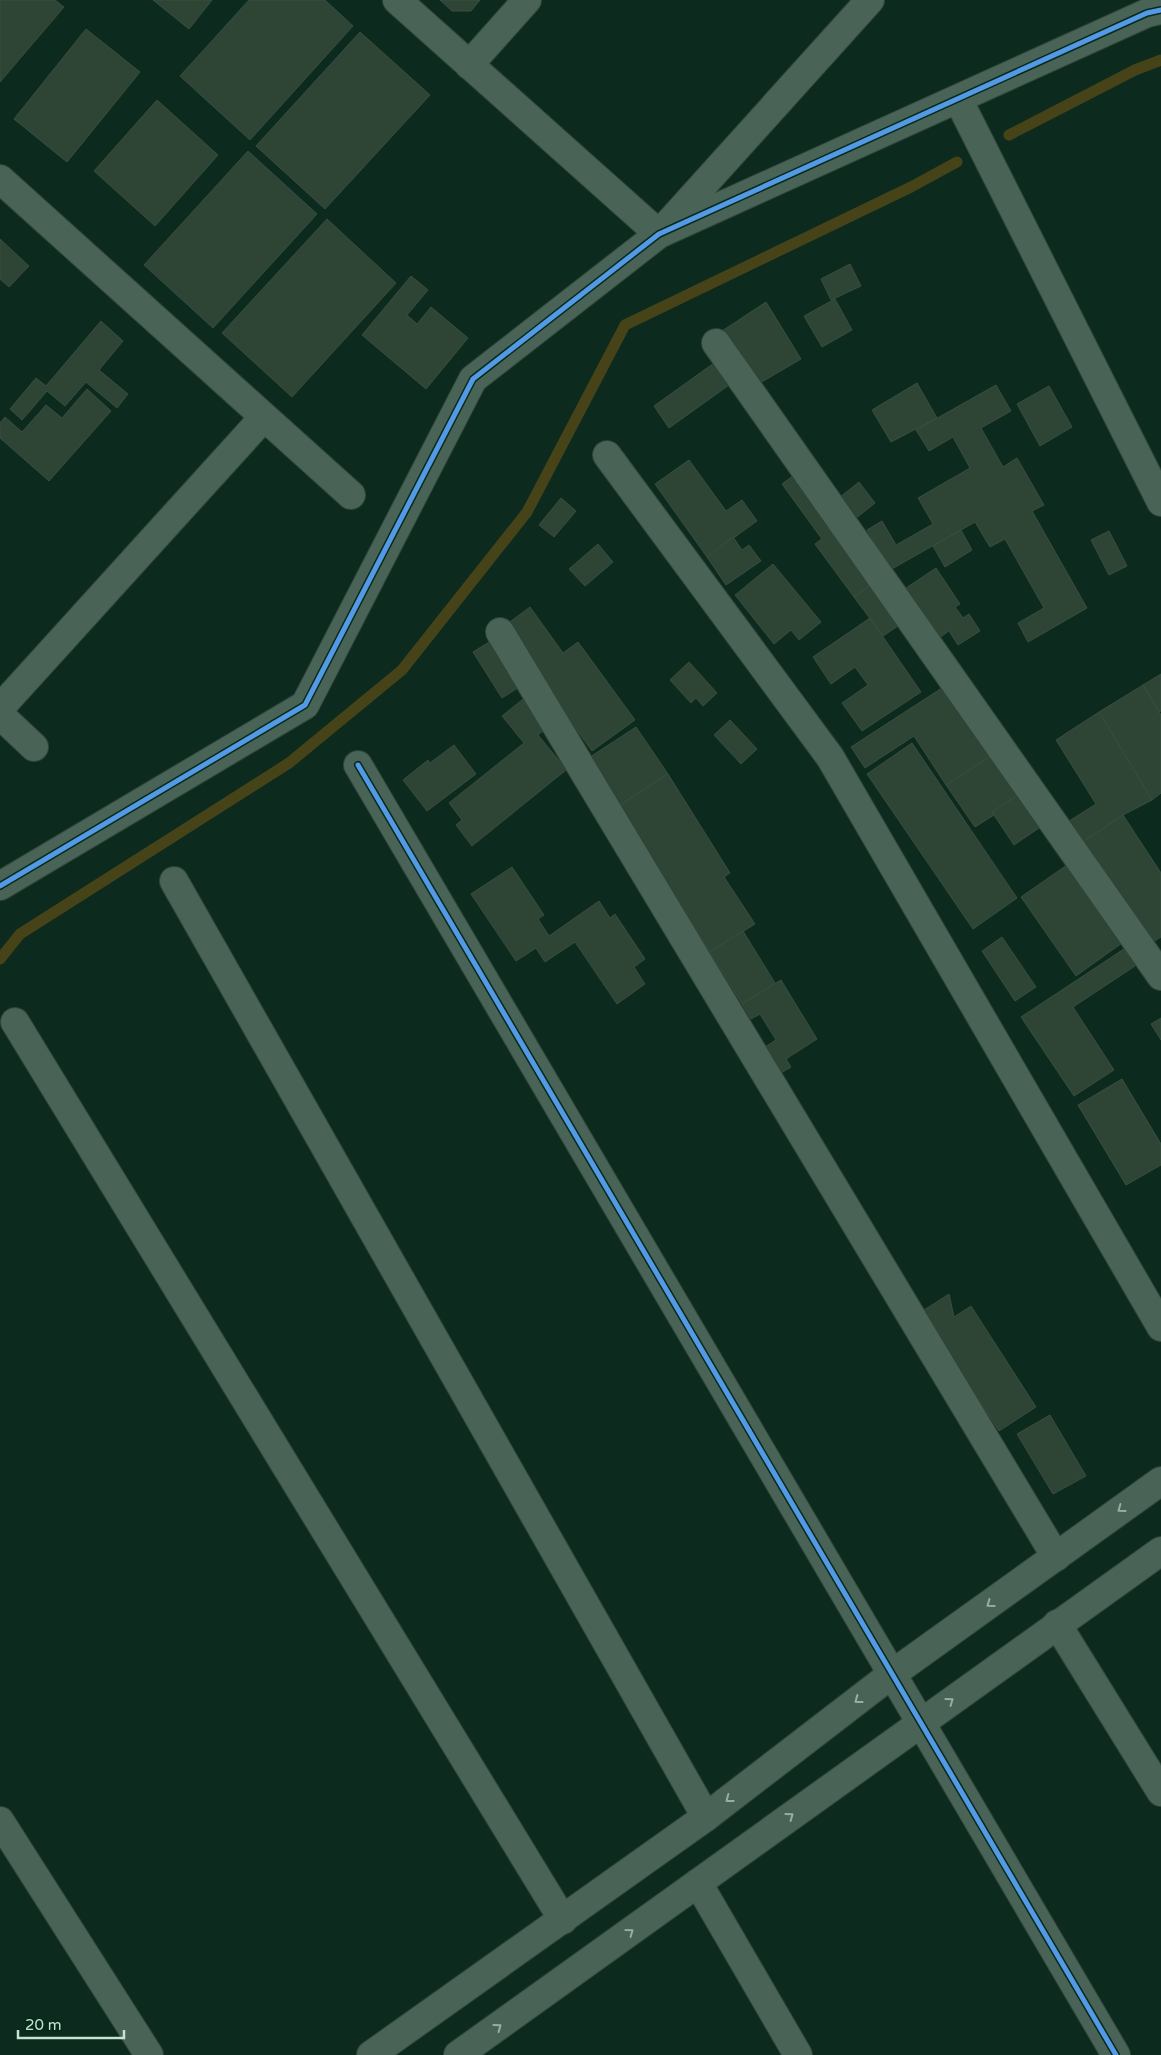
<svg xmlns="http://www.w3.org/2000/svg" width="1161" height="2055" viewBox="0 0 1161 2055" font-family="'Varela Round',sans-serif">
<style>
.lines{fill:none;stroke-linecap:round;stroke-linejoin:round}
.stream{stroke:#474319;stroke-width:11}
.building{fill:#2e4435;stroke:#394e3f}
.minor-casing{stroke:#31463b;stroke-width:30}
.minor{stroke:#4a6357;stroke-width:28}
.cycleway-casing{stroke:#062a1a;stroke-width:8}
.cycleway{stroke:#5399e6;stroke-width:5}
.oneway{stroke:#93b0a0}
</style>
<rect width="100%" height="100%" fill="#0d2a1e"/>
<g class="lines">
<g class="stream">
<path d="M1009,135L1135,70L1161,60"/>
<path d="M0,959L20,934L289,763L402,670L527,512L625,325L911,187L957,162"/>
</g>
</g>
<g class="building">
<path d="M0,0H55L64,7L0,82Z"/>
<path d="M153,0H212L189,29Z"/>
<path d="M249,0H325L353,26L250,140L180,76Z"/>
<path d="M440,0H480L471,11H452Z"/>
<path d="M86,29L140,72L67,162L14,119Z"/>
<path d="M360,32L430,95L325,209L256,146Z"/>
<path d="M157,100L218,155L155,226L94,171Z"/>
<path d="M248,151L317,214L213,328L144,265Z"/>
<path d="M327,219L396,283L292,397L222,333Z"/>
<path d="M0,239L29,266L9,287L0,279Z"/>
<path d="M850,264L861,286L831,300L821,279Z"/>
<path d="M411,276L428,290L407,315L417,324L431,307L468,338L426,389L362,335Z"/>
<path d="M835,299L852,330L822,347L804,316Z"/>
<path d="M766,302L801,359L760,383L722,331Z"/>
<path d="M101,321L123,341L99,370L128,394L117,408L86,382L65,406L47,391L22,420L10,409L36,378L46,386Z"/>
<path d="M721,358L736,380L669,428L654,406Z"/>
<path d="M917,383L937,418L891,442L872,410Z"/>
<path d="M996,385L1011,411L981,428L1003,467L1017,458L1044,505L1032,511L1087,608L1028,642L1018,623L1044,608L1005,539L990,547L975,522L890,570L867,530L882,521L896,545L933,524L918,498L970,468L953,437L929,451L916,430Z"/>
<path d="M1049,386L1072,427L1040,446L1017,404Z"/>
<path d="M87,389L111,411L49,481L0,438V423L5,417L22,432L46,405L62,418Z"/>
<path d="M689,460L726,511L742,500L757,521L707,557L655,484Z"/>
<path d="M797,473L875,582L854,597L815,544L822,539L782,484Z"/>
<path d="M859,482L875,503L855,519L839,498Z"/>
<path d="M561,498L576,511L554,537L539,525Z"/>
<path d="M961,530L972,550L945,567L933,546Z"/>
<path d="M1109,531L1127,566L1109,575L1091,540Z"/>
<path d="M733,537L742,550L749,545L761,561L726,585L707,557Z"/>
<path d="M598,544L613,562L585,586L569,569Z"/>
<path d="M773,564L821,622L799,640L791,630L774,644L735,595Z"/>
<path d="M936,568L960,604L955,607L963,618L969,614L980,631L958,645L949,631L939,638L906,588Z"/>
<path d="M875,582L904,622L883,636L854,597Z"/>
<path d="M530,607L563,653L578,642L635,720L592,751L503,627Z"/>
<path d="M870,618L921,692L862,731L842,703L868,685L855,667L831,684L813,657Z"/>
<path d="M494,639L524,684L502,698L473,652Z"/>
<path d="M689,662L717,693L703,706L696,698L691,703L670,680Z"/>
<path d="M1161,674V711L1159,712L1143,685Z"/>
<path d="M948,684L994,754L946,785L914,736L865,768L851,747Z"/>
<path d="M1143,685L1161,715V793L1152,800L1099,712Z"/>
<path d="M528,695L551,724L538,735L561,763L565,759L571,766L472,846L456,825L462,820L449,803L524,743L502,716Z"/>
<path d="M1099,712L1152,800L1123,815L1078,845L1063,825L1096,804L1056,740Z"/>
<path d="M730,720L757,749L741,764L714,735Z"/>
<path d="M636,727L668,774L618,806L587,759Z"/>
<path d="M912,743L1017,898L973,929L867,774Z"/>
<path d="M454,745L476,774L427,811L403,780L428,760L430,763Z"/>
<path d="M994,754L1021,793L992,812L994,815L975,827L946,785Z"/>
<path d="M668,774L730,873L724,877L755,924L710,952L618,806Z"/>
<path d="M1021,793L1042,826L1014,845L992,812Z"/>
<path d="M1123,815L1161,873V937L1145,947L1078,845Z"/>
<path d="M1067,865L1122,943L1076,976L1021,897Z"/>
<path d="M512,867L544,915L538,919L549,936L599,901L610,918L615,914L645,959L634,967L645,984L617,1004L575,942L545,962L536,948L516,961L471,894Z"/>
<path d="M743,931L775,983L742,1004L710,952Z"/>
<path d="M1002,937L1036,987L1015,1001L982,951Z"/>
<path d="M1127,947L1138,964L1073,1007L1114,1070L1074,1096L1021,1017Z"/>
<path d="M781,980L817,1039L786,1059L791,1067L781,1073L765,1047L776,1040L760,1014L751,1019L742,1004Z"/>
<path d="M1161,1018V1040L1151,1024Z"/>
<path d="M1122,1079L1161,1144V1165L1126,1185L1078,1105Z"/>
<path d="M949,1294L954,1317L971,1306L1036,1407L999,1431L921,1312Z"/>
<path d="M1050,1415L1086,1476L1053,1494L1017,1434Z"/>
</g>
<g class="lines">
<defs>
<g id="minor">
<path d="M397,0L659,234L870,0"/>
<path d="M469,65L527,0"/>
<path d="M958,99L1161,502"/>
<path d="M0,179L351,495"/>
<path d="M716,343L1161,976"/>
<path d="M607,455L830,757L1161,1327"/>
<path d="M500,632L1056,1557"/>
<path d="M0,708L264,417"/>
<path d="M0,715L34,747"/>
<path d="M358,765L1116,2055"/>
<path d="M174,881L706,1817"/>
<path d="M0,886L305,705L473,379L659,234L1147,13L1161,10"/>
<path d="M15,1022L563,1920"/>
<path d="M1057,1624L1161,1792"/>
<path d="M0,1821L149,2055"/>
<path d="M698,1883L798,2055"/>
<path d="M371,2055L706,1817L892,1674L1161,1481"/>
<path d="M458,2055L1161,1551"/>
</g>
</defs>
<use href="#minor" class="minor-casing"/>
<use href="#minor" class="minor"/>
<defs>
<g id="cycleway">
<path d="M358,765L1116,2055"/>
<path d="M0,886L305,705L473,379L659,234L1147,13L1161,10"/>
</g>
</defs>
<use href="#cycleway" class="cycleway-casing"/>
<use href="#cycleway" class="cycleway"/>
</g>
<defs><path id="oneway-chevron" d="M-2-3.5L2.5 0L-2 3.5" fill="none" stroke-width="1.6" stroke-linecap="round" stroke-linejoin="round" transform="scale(1.25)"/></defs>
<g class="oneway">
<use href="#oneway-chevron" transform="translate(1121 1509) rotate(144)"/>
<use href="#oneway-chevron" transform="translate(990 1604) rotate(144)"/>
<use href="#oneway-chevron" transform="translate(858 1700) rotate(143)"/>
<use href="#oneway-chevron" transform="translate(950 1701) rotate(-36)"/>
<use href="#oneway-chevron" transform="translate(729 1799) rotate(143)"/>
<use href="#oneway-chevron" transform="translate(790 1816) rotate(-36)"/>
<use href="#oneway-chevron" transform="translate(630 1932) rotate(-36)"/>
<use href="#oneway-chevron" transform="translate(498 2027) rotate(-36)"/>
</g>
<path d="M18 2030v8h106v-8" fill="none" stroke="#c3e4d0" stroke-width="2.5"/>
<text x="25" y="2030" font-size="15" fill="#c3e4d0" stroke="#062a1a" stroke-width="4" paint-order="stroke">20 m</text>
</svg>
